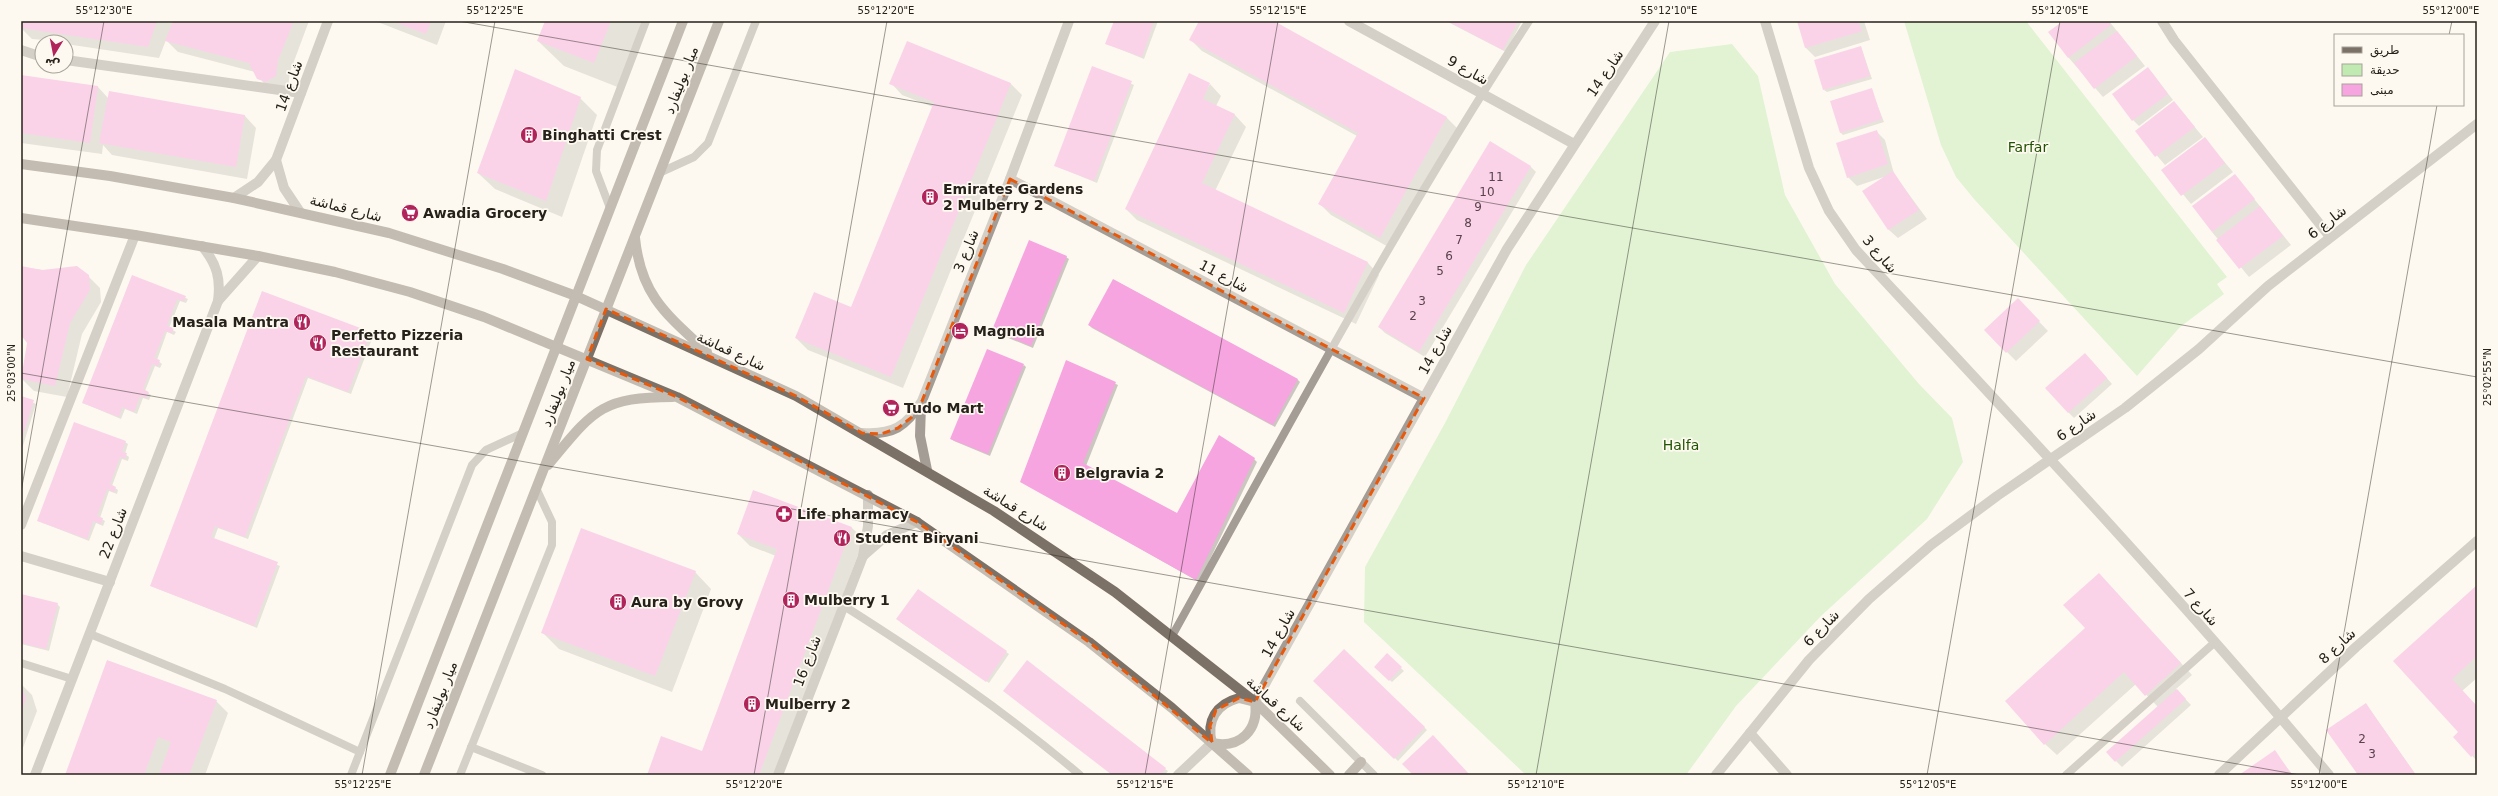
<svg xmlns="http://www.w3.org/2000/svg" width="2498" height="796" viewBox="0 0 2498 796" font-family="'DejaVu Sans','Noto Naskh Arabic',sans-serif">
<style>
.green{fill:#c0eab2}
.shadow{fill:#0003}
.building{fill:#f6a5e0}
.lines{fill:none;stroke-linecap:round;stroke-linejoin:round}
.lane{stroke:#a49d95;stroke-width:8}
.street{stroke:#a49d95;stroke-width:10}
.secondary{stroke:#7b7166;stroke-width:10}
.marked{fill:none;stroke:#e8590c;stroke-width:3;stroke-dasharray:8 5;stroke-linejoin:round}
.ticks{fill:none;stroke:#26211a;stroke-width:1;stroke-opacity:0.45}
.labels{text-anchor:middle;stroke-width:3.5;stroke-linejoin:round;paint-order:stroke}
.number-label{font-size:12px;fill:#5a424c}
.street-label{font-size:14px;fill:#26211a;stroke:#fef9f0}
.poi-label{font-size:14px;font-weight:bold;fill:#26211a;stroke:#fef9f0;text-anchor:start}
.park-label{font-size:14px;fill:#205301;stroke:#fef9f0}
.neatline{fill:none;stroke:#26211a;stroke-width:1.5}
.ticks-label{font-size:10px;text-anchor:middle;fill:#26211a}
</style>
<rect width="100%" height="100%" fill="#fef9f0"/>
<g class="green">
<path d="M1904,21H2026L2227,277L2217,284L2224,294L2180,327L2137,376L1974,199L1956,177L1941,145Z"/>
<path d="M1732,44L1758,76L1785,195L1835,284L1919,384L1952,418L1963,462L1927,519L1821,616L1736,706L1686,775H1526L1364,622L1365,567L1445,423L1526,265L1670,52Z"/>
</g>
<g class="shadow">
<path d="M21,21L174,23L309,21L290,72L288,88L270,91L255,72L178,52L166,40L159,58L66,44V42L32,39L21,28Z"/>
<path d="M375,21H446L437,45Z"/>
<path d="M546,21H646L620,88L564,66L538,41Z"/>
<path d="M1115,21H1158L1144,59L1107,44Z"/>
<path d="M1200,21H1272L1447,118L1458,129L1392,249L1331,215L1320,204L1357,136L1202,51L1190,39Z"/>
<path d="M1446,21H1522L1506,52Z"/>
<path d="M1798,21H1864L1870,40L1815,57L1806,48Z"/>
<path d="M2064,21H2109L2145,66L2103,97L2068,57Z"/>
<path d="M1861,47L1872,79L1827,92L1824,90Z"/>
<path d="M1093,67L1134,85L1097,183L1056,166Z"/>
<path d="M2153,74L2173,100L2139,126L2133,120Z"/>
<path d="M21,76L98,87L108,98L245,116L256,128L247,179L112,155L103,145L102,154L21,143Z"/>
<path d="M891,83H1010L1022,95L903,388L808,350L796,338L852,308L933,107L902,95Z"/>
<path d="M1210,84L1221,96L1216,106L1235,115L1246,127L1215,191L1368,263L1379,275L1356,324L1137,220L1126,209Z"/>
<path d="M1871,89L1884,122L1843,135L1840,132Z"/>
<path d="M580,98L597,115L562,217L495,189L478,173Z"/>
<path d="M2174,102L2203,137L2165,165L2136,131Z"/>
<path d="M1876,131L1885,140L1894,174L1927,219L1898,238L1889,230L1864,192L1884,177L1857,186L1848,177Z"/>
<path d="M2205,139L2233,172L2191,204L2163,170Z"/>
<path d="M1530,166L1536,172L1425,357L1385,333L1379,327Z"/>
<path d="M2235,175L2291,245L2249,277L2212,232Z"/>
<path d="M1066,257L1069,259L1033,348L996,333L993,330Z"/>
<path d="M21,267L88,276L100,288L101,302L82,334L67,397L34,391L22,379L28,343L21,334Z"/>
<path d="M132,276L188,299L186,303L180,301L169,328L176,332L174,335L167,332L157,360L162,364L160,368L155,366L145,391L151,395L149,400L143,398L137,414L125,409L121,419L83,403Z"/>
<path d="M1114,280L1298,380L1300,382L1275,427L1092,328L1089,325Z"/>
<path d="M262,292L373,336L351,394L308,378L248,539L218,528L214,539L280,566L257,628L151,586Z"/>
<path d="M2026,308L2048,331L2016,361L1985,330Z"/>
<path d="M2091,360L2112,384L2074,418L2068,412Z"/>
<path d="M1067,361L1118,385L1086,466L1178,514L1254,459L1257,462L1199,582L1021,481Z"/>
<path d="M1024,365L1026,367L990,456L954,441L951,439Z"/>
<path d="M21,397L36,404L21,452Z"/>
<path d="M125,442L128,444L125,454L129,457L128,461L122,459L112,486L118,490L117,494L109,491L100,518L105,521L103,526L96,523L89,541L38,521Z"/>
<path d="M754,492L852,528L864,539L775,775H648L703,752L776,556L750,546L738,534Z"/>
<path d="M695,572L711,589L672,692L559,649L542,632Z"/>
<path d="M2110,586L2192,675L2176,689L2191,705L2122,767L2116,761L2158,707L2136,684L2057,755L2045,744L2086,628Z"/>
<path d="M2477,586V678L2462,691L2477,707V761L2454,737L2460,732L2394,661Z"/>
<path d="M918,590L1009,654L989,683L900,622Z"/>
<path d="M21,595L57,604L60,607L49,651L21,644Z"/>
<path d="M1344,650L1427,730L1398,761L1314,681Z"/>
<path d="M1387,655L1404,671L1392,682L1376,667Z"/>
<path d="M21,684L32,695L37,711L21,753Z"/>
<path d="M216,701L228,713L205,775H66Z"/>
<path d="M2366,705L2371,711L2416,775H2359Z"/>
<path d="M2274,752L2293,775H2241Z"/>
<path d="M1165,769L1168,771L1165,775H1112Z"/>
</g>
<g class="building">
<path d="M21,21H157L148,47L21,28Z"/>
<path d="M173,21H294L278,60L276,76L266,82L257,79L249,63L165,41Z"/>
<path d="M392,21H431L426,34Z"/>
<path d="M545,21H611L594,63L537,41Z"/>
<path d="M1114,21H1154L1142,57L1105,44Z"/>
<path d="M1199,21H1274L1447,117L1380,238L1318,204L1358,133L1189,40Z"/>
<path d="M1447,21H1518L1503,50Z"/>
<path d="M1797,21H1858L1862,31L1805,48Z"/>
<path d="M2063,21H2108L2111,25L2068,58L2048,32Z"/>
<path d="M2117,31L2137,56L2094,89L2074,63Z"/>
<path d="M907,41L1011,83L891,377L795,338L814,292L851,307L934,102L889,84Z"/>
<path d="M1861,46L1870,76L1823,90L1814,60Z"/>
<path d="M1092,66L1132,81L1094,181L1054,166Z"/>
<path d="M2148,67L2168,94L2132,121L2112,94Z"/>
<path d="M515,69L581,97L546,201L477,173Z"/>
<path d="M1189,73L1210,83L1203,99L1235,114L1202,183L1368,262L1344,313L1125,209Z"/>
<path d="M21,75L98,86L90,143L21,133Z"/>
<path d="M1872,88L1882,119L1840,133L1830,101Z"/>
<path d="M109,91L245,115L236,167L99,143Z"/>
<path d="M2174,101L2195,127L2155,157L2135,131Z"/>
<path d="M1877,130L1888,164L1847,178L1836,143Z"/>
<path d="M2205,137L2225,163L2181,196L2161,170Z"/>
<path d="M1490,141L1531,166L1419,352L1378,327Z"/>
<path d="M1893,171L1919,210L1888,230L1862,191Z"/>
<path d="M2235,174L2255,199L2212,232L2192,206Z"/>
<path d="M2260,206L2283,236L2239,269L2216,240Z"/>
<path d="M1029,240L1067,256L1031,346L992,330Z"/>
<path d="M21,266L42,270L77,266L89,275L90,290L70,323L55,386L21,379L27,343L21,335Z"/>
<path d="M132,275L186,296L184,301L177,299L167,326L174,328L172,333L165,331L154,358L160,360L158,366L152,364L143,389L149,392L146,398L140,396L134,412L122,407L119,417L82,403Z"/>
<path d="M1113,279L1298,379L1273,425L1088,325Z"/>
<path d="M262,291L371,332L348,392L306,376L245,537L215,526L211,537L278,562L254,626L150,586Z"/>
<path d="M2018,298L2040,321L2006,353L1984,330Z"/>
<path d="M987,349L1024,364L988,454L950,439Z"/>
<path d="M2085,353L2107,378L2068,413L2045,388Z"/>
<path d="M1066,360L1116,382L1083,463L1177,513L1219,435L1255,458L1196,580L1020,482Z"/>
<path d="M21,396L34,400L21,441Z"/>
<path d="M74,422L126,441L122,452L127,453L125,459L120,457L110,484L116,487L114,492L107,489L97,516L103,518L101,524L93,521L87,539L37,521Z"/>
<path d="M753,490L852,527L759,775H647L661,736L702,751L777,549L737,534Z"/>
<path d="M581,528L696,571L655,676L541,633Z"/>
<path d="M2099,573L2181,663L2145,696L2124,672L2044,745L2005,701L2085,628L2063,605Z"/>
<path d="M2477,585V656L2452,679L2477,706V752L2471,757L2453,737L2458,732L2393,661Z"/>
<path d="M918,589L1007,651L986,682L896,619Z"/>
<path d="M21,594L58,603L46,649L21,643Z"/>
<path d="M1344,649L1425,727L1394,759L1313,681Z"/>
<path d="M1387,653L1402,667L1389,681L1374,667Z"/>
<path d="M107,660L217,700L189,775H159L171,742L158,737L144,775H65Z"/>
<path d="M1027,660L1166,768L1161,775H1112L1003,691Z"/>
<path d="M21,684L26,699L21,712Z"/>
<path d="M2177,689L2186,699L2115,762L2106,752Z"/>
<path d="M2366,703L2376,718L2416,775H2358L2326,730Z"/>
<path d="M1433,735L1470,775H1413L1402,764Z"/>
<path d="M2275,750L2292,775H2239Z"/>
</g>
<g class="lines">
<g class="lane">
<path d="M659,173L694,157L708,143L756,21"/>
<path d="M610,208L596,171L597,150L646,21"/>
<path d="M844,606C926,658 1006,712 1080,775"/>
<path d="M90,634L225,689L360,752"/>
<path d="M1172,636C1287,429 1399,219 1529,21"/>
<path d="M21,663L72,679"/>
<path d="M1300,701L1374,775"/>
<path d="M471,747L542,775"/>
<path d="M351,775L472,465L486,450L523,433"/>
<path d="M460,775L552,545V522L536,488"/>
<path d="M2066,775L2214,643"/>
</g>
<g class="street">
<path d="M1349,21L1574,144"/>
<path d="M1765,21L1809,168L1829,211L1856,250C2016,422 2178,594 2329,775"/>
<path d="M2162,21L2174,40L2330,237"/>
<path d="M21,50L42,57"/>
<path d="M66,60L301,93"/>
<path d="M276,160L284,188L300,212"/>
<path d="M1010,179L1424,398"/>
<path d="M234,198L258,182L276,160L328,21"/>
<path d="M218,301L258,256"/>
<path d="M921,405L920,436L927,470"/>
<path d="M862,433C893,435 906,427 922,401L1010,179L1069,21"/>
<path d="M21,525L135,235"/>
<path d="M21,556L110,582"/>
<path d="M863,556L887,535L917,522"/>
<path d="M1255,702L1507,249L1655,21"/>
<path d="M1750,733L1787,775"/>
<path d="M35,775L218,301C221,279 217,264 202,246"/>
<path d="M778,775L863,556L868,526V495"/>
<path d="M1178,775L1212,743"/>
<path d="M1716,775L1809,660L1869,599L1931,545L1997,496L2125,408L2199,349L2268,286L2477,124"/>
<path d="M2219,775L2356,647L2477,541"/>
</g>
<g class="secondary">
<path d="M21,164L110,176L234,198L389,233L503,269L576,296L796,396L994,511L1115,592L1255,702L1330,775"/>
<path d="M21,218L135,235L258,256L335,272L410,292L484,317L677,397L917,522L1089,642L1172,708L1248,775"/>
<path d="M635,238C641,296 667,315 707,352"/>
<path d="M548,465C593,411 600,397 673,397"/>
<path d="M1239,698L1255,702C1259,730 1240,749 1212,743C1206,721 1216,704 1239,698Z"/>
<path d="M390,775L683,21"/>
<path d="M424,775L719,21"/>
<path d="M1349,775L1361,762"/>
</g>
</g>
<path d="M0 0H2498V796H0ZM1010,179L1424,398L1255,702L1239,698L1216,710L1210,726L1212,743L1089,642L917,522L677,397L587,359L606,309L796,396L862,433L881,434L898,428L912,417L922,401Z" fill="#fef9f0" fill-opacity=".55" fill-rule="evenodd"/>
<path class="marked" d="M1010,179L1424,398L1255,702L1239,698L1216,710L1210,726L1212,743L1089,642L917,522L677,397L587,359L606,309L796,396L862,433L881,434L898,428L912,417L922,401Z"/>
<path class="ticks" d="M459,21L2477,377M2449,35L2452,21M21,373L2300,775M21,492L104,21M362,775L495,21M754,775L887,21M1145,775L1278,21M1536,775L1669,21M1927,775L2060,21M2319,775L2437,105"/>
<defs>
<symbol id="building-disc" viewBox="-11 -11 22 22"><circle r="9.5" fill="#b1235b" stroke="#fef9f0"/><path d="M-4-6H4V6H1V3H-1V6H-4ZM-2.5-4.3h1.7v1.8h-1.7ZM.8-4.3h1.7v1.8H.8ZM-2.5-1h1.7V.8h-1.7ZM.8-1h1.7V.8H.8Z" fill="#fff"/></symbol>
<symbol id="supermarket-disc" viewBox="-11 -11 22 22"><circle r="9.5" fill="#b1235b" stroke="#fef9f0"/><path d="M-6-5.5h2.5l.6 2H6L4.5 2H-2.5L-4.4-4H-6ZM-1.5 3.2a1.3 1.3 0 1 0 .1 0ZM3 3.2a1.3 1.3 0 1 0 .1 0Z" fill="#fff"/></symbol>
<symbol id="restaurant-disc" viewBox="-11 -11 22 22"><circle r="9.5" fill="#b1235b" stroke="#fef9f0"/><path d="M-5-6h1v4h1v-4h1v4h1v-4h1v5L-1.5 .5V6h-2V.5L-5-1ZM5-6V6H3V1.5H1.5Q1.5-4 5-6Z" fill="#fff"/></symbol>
<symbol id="hotel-disc" viewBox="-11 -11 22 22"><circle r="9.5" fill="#b1235b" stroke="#fef9f0"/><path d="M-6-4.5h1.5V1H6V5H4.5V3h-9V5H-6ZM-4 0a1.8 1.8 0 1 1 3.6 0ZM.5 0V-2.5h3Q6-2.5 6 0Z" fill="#fff"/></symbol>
<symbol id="pharmacy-disc" viewBox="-11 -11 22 22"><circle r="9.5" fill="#b1235b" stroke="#fef9f0"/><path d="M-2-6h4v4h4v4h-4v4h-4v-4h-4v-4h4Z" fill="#fff"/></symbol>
</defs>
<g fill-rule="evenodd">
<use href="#building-disc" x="519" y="125" width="20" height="20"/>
<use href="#building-disc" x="920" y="187" width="20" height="20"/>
<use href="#supermarket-disc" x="400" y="203" width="20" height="20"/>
<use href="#restaurant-disc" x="292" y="312" width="20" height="20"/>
<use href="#hotel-disc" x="950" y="321" width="20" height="20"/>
<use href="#restaurant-disc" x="308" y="333" width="20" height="20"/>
<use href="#supermarket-disc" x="881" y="398" width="20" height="20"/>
<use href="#building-disc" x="1052" y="463" width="20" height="20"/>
<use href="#pharmacy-disc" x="774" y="504" width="20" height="20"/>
<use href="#restaurant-disc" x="832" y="528" width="20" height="20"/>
<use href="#building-disc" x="781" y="590" width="20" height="20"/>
<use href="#building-disc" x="608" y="592" width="20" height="20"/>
<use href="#building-disc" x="742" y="694" width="20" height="20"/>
</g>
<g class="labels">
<g class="number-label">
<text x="1496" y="181">11</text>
<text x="1487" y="196">10</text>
<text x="1478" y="211">9</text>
<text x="1468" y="227">8</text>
<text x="1459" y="244">7</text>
<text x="1449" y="260">6</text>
<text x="1440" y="275">5</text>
<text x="1422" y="305">3</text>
<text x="1413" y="320">2</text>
<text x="2362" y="743">2</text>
<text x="2372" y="758">3</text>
</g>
<g class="street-label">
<text transform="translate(1468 70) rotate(29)" y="5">شارع 9</text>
<text transform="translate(1605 73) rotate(-56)" y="5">شارع 14</text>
<text transform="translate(681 80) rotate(-69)" y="5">ميار بوليفارد</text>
<text transform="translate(289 86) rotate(-70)" y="5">شارع 14</text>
<text transform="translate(346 208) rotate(14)" y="5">شارع قماشة</text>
<text transform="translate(2327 222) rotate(-38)" y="5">شارع 6</text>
<text transform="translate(966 251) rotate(-68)" y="5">شارع 3</text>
<text transform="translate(1880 254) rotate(49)" y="5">شارع 3</text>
<text transform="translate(1224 276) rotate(28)" y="5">شارع 11</text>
<text transform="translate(1435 350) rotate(-61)" y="5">شارع 14</text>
<text transform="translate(731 351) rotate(25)" y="5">شارع قماشة</text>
<text transform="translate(558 393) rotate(-69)" y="5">ميار بوليفارد</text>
<text transform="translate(2076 425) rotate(-35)" y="5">شارع 6</text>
<text transform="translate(1016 508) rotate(32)" y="5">شارع قماشة</text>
<text transform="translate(113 533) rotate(-69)" y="5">شارع 22</text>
<text transform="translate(2201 607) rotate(48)" y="5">شارع 7</text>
<text transform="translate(1821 628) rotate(-46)" y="5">شارع 6</text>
<text transform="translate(1278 633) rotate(-61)" y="5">شارع 14</text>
<text transform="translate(2337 646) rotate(-43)" y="5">شارع 8</text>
<text transform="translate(807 661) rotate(-69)" y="5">شارع 16</text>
<text transform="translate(440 695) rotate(-69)" y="5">ميار بوليفارد</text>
<text transform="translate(1276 704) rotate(42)" y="5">شارع قماشة</text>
</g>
<g class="poi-label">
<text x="542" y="140">Binghatti Crest</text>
<text x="943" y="194">Emirates Gardens<tspan x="943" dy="16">2 Mulberry 2</tspan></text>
<text x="423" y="218">Awadia Grocery</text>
<text x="289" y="327" text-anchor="end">Masala Mantra</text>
<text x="973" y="336">Magnolia</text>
<text x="331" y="340">Perfetto Pizzeria<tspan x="331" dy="16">Restaurant</tspan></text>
<text x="904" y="413">Tudo Mart</text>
<text x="1075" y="478">Belgravia 2</text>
<text x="797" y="519">Life pharmacy</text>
<text x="855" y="543">Student Biryani</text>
<text x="804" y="605">Mulberry 1</text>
<text x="631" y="607">Aura by Grovy</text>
<text x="765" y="709">Mulberry 2</text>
</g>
<g class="park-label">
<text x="2028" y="152">Farfar</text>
<text x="1681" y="450">Halfa</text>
</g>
</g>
<rect width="2498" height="796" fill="none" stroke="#fef9f0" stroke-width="44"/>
<rect x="2334" y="34" width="130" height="72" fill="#fef9f0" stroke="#a8a39a"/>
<rect x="2342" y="47" width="20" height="6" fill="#7b7166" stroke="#a8a39a"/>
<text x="2370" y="54" font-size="12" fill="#26211a">طريق</text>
<rect x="2342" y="64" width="20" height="12" fill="#c0eab2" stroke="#a8a39a"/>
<text x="2370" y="74" font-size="12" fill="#26211a">حديقة</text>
<rect x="2342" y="84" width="20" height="12" fill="#f6a5e0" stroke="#a8a39a"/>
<text x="2370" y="94" font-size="12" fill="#26211a">مبنى</text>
<g transform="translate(54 54) rotate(190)"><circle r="19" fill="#fef9f0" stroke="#a8a39a"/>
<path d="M0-3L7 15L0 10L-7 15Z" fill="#b1235b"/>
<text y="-6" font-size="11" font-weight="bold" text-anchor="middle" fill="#26211a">ش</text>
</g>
<rect x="22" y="22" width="2454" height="752" class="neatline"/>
<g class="ticks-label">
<text x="104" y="14">55°12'30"E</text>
<text x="495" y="14">55°12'25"E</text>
<text x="886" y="14">55°12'20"E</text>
<text x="1278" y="14">55°12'15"E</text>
<text x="1669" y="14">55°12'10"E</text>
<text x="2060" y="14">55°12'05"E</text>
<text x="2451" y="14">55°12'00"E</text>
<text transform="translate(11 373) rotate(-90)" y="4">25°03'00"N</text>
<text transform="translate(2487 377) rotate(-90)" y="4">25°02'55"N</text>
<text x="363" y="788">55°12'25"E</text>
<text x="754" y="788">55°12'20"E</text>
<text x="1145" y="788">55°12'15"E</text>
<text x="1536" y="788">55°12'10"E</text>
<text x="1928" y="788">55°12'05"E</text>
<text x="2319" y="788">55°12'00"E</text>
</g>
</svg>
